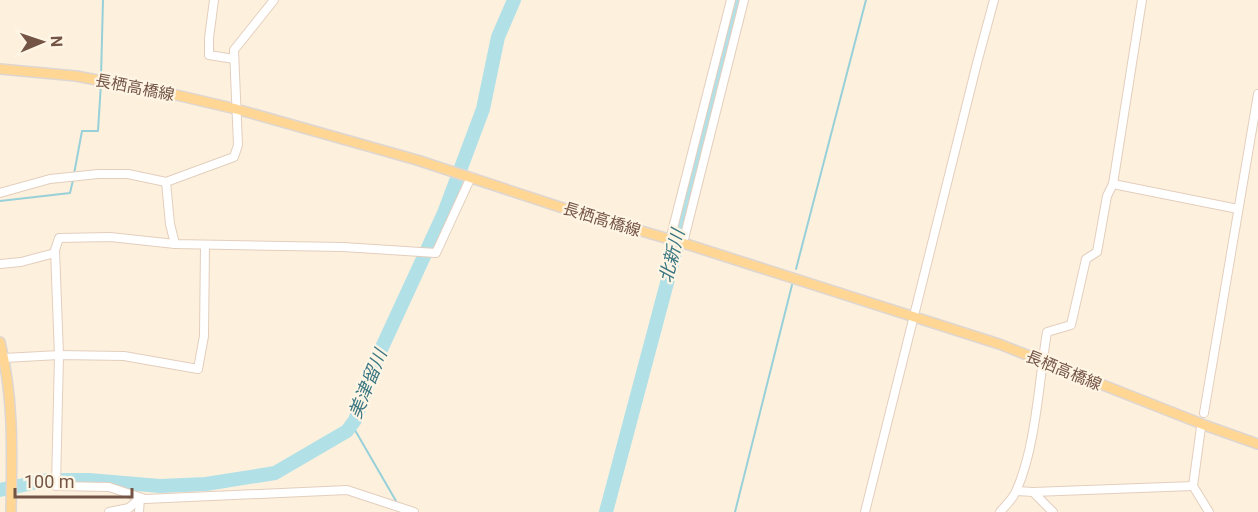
<svg xmlns="http://www.w3.org/2000/svg" width="1258" height="512" viewBox="0 0 1258 512" font-family="Roboto,'Noto Sans JP',sans-serif">
<style>
.lines{fill:none;stroke-linecap:round;stroke-linejoin:round}
.stream{stroke:#98d0d9;stroke-width:2}
.river{stroke:#b2e0e7;stroke-width:14}
.minor-casing{stroke:#e3cebd;stroke-width:10}
.major-casing{stroke:#ded6d2;stroke-width:12}
.minor{stroke:#fff;stroke-width:8}
.major{stroke:#ffd693;stroke-width:9}
.labels{text-anchor:middle;stroke-width:4.5;stroke-linejoin:round;paint-order:stroke}
.street-label{font-size:16px;fill:#745545;stroke:#fff5e5}
.water-label{font-size:18px;font-style:italic;fill:#3b7782;stroke:#fff5e5}
</style>
<rect width="100%" height="100%" fill="#fdf1de"/>
<g class="lines">
<g class="stream">
<path d="M101,77L103,0"/>
<path d="M74,174L82,131H98L101,83"/>
<path d="M0,201L70,193L73,180"/>
<path d="M796,269L866,0"/>
<path d="M352,425L396,501"/>
<path d="M735,512L792,285"/>
</g>
<g class="river">
<path d="M0,490L48,480H89L160,486L206,484L275,473L347,431L355,420L378,356L444,213L483,109L498,37L514,0"/>
<path d="M606,512L680,234L737,0"/>
</g>
<defs>
<g id="minor">
<path d="M214,0L209,38V55L234,59"/>
<path d="M166,182L170,224L175,244"/>
<path d="M1113,184L1238,209"/>
<path d="M0,193L50,179L98,174H128L166,182L234,157L238,145L234,50L274,0"/>
<path d="M670,240L731,0"/>
<path d="M683,243L744,0"/>
<path d="M0,264L21,262L55,253"/>
<path d="M4,358L59,355L124,356L198,369L204,336L205,246"/>
<path d="M1204,413L1258,94"/>
<path d="M1201,427L1193,486L1209,512"/>
<path d="M1017,491L1033,492L1053,512"/>
<path d="M1033,492L1193,486"/>
<path d="M109,512L129,508L140,498"/>
<path d="M139,512L140,498"/>
<path d="M414,512L347,490L145,499L109,487L56,486L59,355L55,250L59,238L110,237L175,244L343,247L436,253L471,177"/>
<path d="M865,512L977,63L994,0"/>
<path d="M1000,512C1006,505 1014,498 1017,489C1036,446 1039,380 1047,332L1071,325L1086,259L1097,252L1107,196L1113,184L1142,0"/>
</g>
<g id="major">
<path d="M0,69L76,76L172,94L236,109L417,160L575,212L683,243L999,344L1207,426L1258,444"/>
<path d="M0,342C14,398 12,454 11,512"/>
</g>
</defs>
<use href="#minor" class="minor-casing"/>
<use href="#major" class="major-casing"/>
<use href="#minor" class="minor"/>
<use href="#major" class="major"/>
</g>
<g class="labels">
<g class="street-label">
<text transform="translate(135 87) rotate(11)" y="6">長栖高橋線</text>
<text transform="translate(602 219) rotate(17)" y="6">長栖高橋線</text>
<text transform="translate(1064 370) rotate(22)" y="6">長栖高橋線</text>
</g>
<g class="water-label">
<text transform="translate(672 256) rotate(-76)" y="6">北新川</text>
<text transform="translate(368 384) rotate(-68)" y="6">美津留川</text>
</g>
</g>
<g transform="translate(42 42) rotate(88)" stroke="#fff5e5" stroke-width="4.5" paint-order="stroke">
<path d="M0-4.5L10 22L0 15L-10 22Z" fill="#745545"/>
<text y="-9" font-size="16" font-weight="bold" text-anchor="middle" fill="#745545">N</text>
</g>
<path d="M15 488v9h117v-9" fill="none" stroke="#745545" stroke-width="3"/>
<text x="24" y="488" font-size="18" fill="#745545" stroke="#fff5e5" stroke-width="4.5" paint-order="stroke">100 m</text>
</svg>
